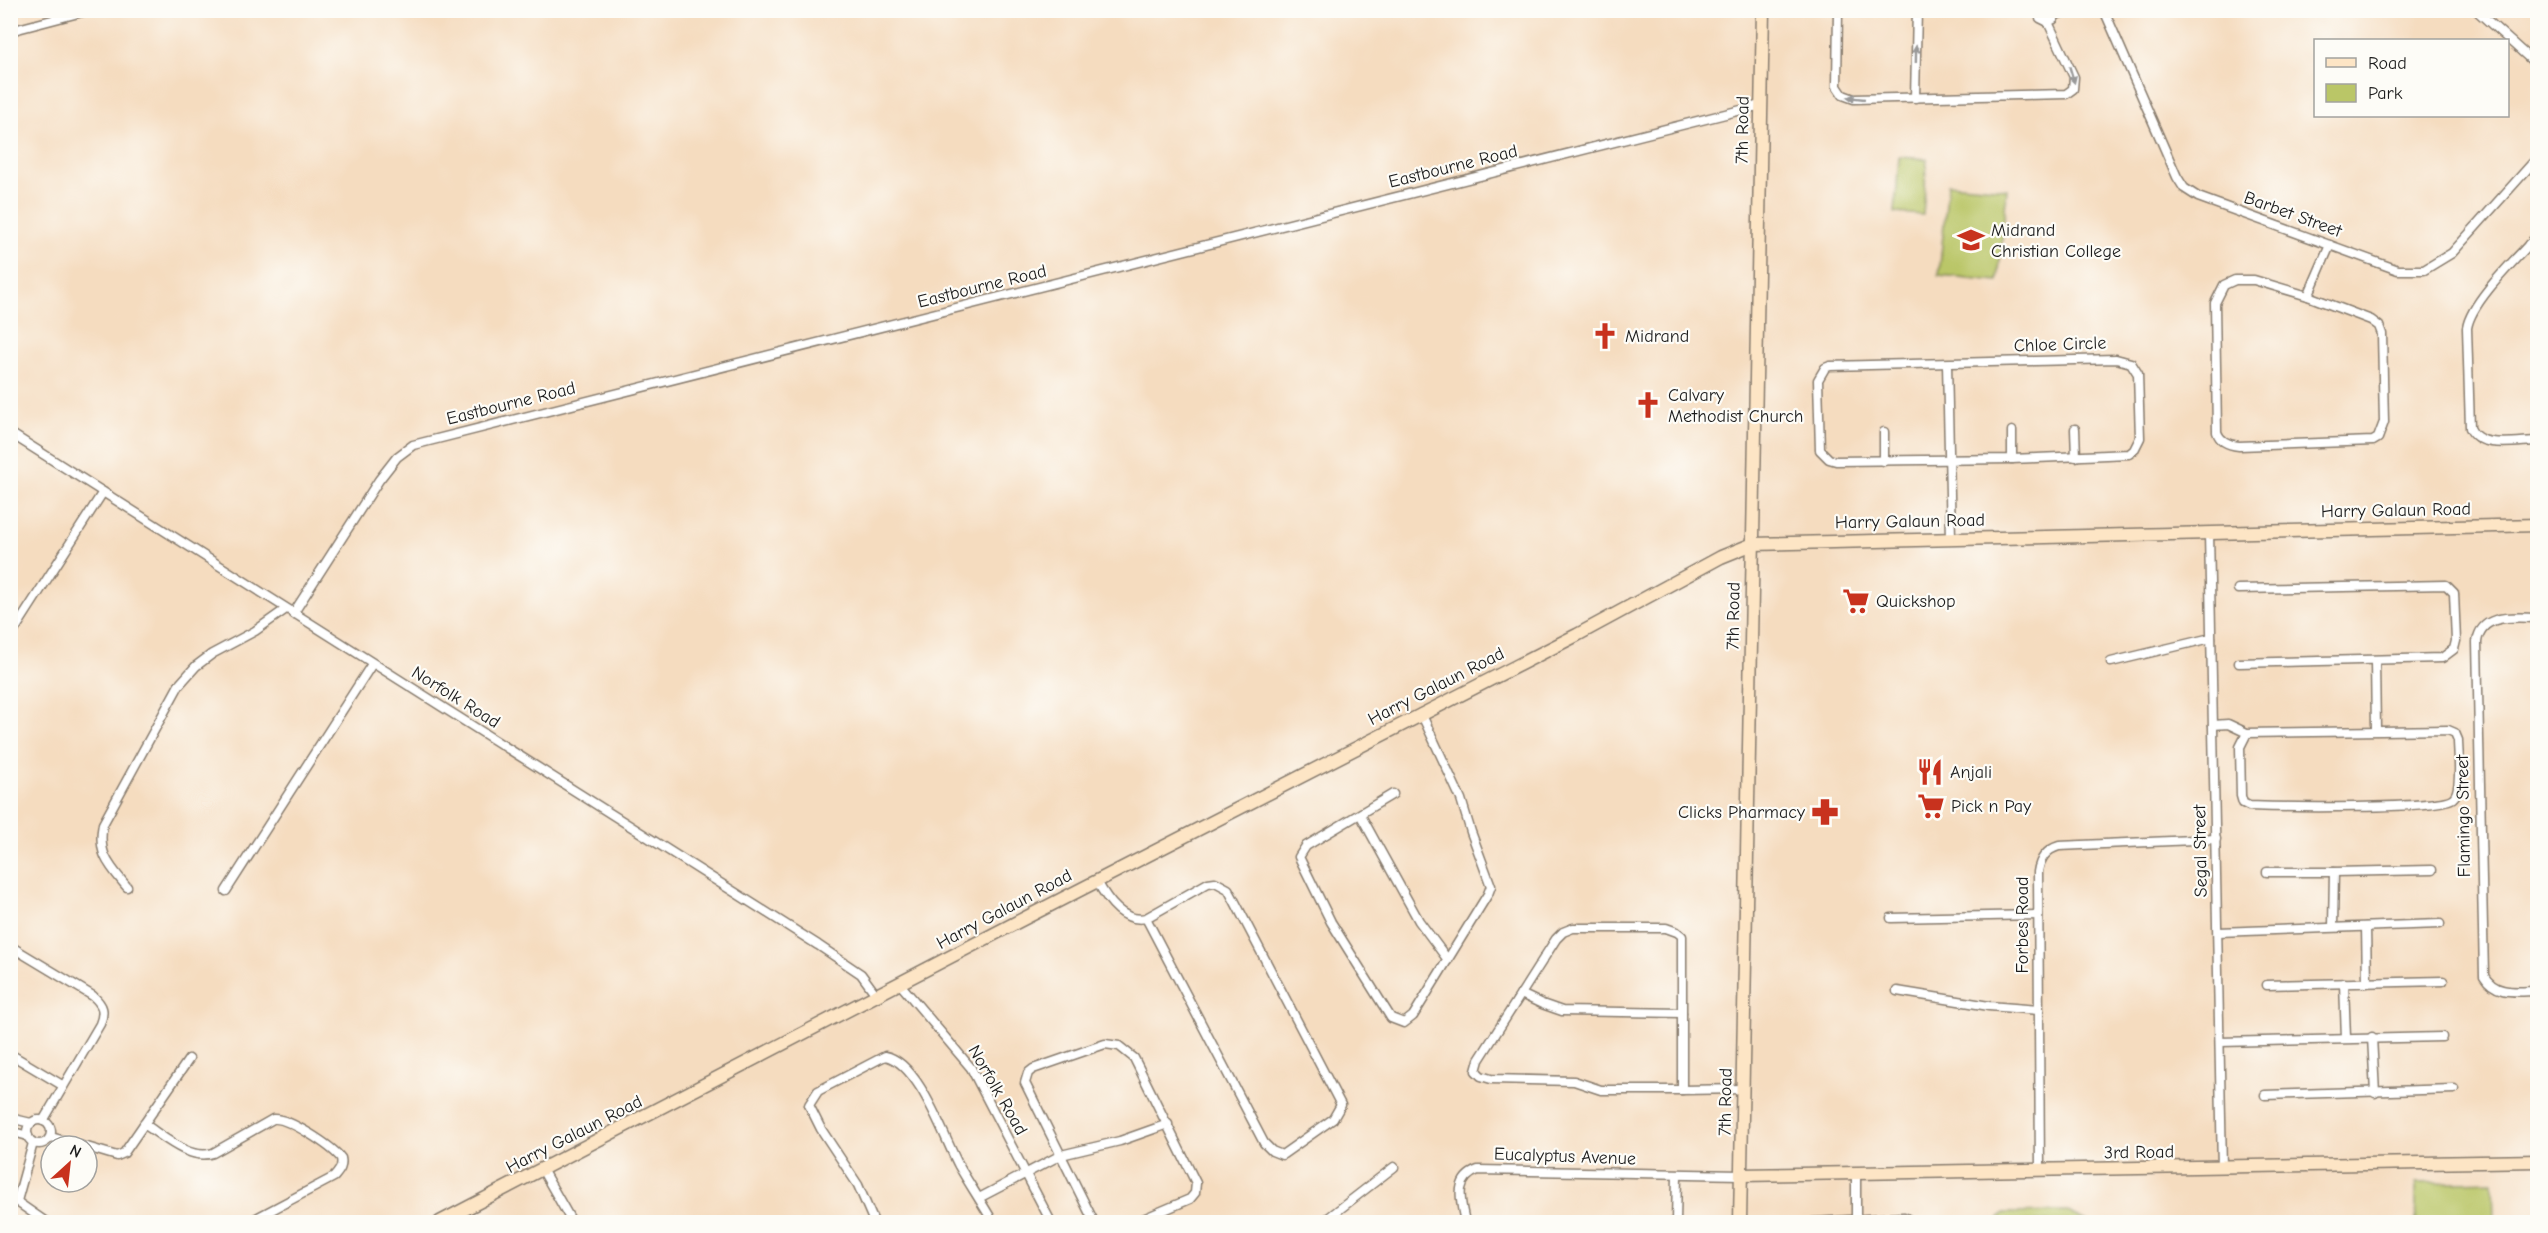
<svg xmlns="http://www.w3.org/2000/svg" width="2548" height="1233" viewBox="0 0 2548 1233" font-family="'Comic Neue',sans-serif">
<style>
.green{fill:#bac667;stroke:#6b7142;stroke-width:1.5}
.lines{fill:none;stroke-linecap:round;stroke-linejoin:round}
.street-casing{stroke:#887c6e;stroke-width:11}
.secondary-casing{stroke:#887c6e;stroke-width:15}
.street{stroke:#fff;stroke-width:8}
.secondary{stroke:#fde5c5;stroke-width:12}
.oneway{fill:#999}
.labels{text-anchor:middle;stroke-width:4.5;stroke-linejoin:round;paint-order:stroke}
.street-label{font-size:18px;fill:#1c1c1c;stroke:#fdfcf7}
.poi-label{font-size:18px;fill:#1c1c1c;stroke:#fdfcf7;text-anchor:start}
</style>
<rect width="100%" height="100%" fill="#fdfcf7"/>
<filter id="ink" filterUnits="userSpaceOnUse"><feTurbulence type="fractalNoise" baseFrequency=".0167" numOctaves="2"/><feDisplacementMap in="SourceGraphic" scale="12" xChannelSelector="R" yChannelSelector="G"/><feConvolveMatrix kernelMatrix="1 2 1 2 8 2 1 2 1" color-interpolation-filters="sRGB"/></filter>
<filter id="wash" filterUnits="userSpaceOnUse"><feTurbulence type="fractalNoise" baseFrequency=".008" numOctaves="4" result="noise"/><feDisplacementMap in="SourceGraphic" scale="24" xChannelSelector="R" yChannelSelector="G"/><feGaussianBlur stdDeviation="1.35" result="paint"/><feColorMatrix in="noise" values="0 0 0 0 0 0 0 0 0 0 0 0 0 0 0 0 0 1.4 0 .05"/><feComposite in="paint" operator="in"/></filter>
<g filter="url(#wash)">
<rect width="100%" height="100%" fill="#f5dcbf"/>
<g class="green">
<path d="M1899,157L1927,159L1923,215L1895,213Z"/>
<path d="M1948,184L2007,189L1998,281L1939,275Z"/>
<path d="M2493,1181L2494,1222H2416V1183Z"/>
<path d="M2068,1212L2089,1222H1997L2004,1213Z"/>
</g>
</g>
<g filter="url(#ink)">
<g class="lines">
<defs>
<g id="street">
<path d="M1838,10L1837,86L1843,95L1854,99L2066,94L2073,89L2074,77L2048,22"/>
<path d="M2039,10L2040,18L2048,22L2054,19L2056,10"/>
<path d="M2104,10L2177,177L2184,188L2198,197L2398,270H2424L2452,253L2538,157"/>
<path d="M2476,10L2538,66"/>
<path d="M2056,15L2069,10"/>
<path d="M10,31L90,10"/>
<path d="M1915,98L1917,10"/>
<path d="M2538,235C2518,257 2471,301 2467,328L2470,428C2479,450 2518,441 2538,441"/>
<path d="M2529,244L2538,252"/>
<path d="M2235,280H2254L2308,296L2371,320L2379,326L2382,334L2384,422L2378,438L2373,441L2239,446C2229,445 2220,442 2217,432L2215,303L2224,285Z"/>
<path d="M2308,296L2330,245"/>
<path d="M2116,359L2131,363L2138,374L2140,438L2134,450L2129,454L2012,459L1836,461L1829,459L1820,450L1818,380L1825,368L1830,366Z"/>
<path d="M1947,364L1951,538"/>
<path d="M2075,429L2076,457"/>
<path d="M1884,432V461"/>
<path d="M10,433L818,945L861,974L877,996"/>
<path d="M2012,459V431"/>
<path d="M2209,533L2222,1168"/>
<path d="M2238,589L2446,585L2454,593L2456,641L2454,649L2442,658L2239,663"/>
<path d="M293,614L379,480L397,457L413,445L1761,105"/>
<path d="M2538,618C2515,618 2481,612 2477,642L2484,976C2496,996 2517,991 2538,991"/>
<path d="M10,637L103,492"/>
<path d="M2375,661L2376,730"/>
<path d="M2111,662L2211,638"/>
<path d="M2213,725L2228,724L2247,733L2448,730L2455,733L2458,740C2458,753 2463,790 2453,798C2440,810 2277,807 2249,806L2243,803L2241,796L2240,747L2247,733"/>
<path d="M1393,794L1306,846L1299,857L1331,922L1391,1018L1404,1023L1413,1016L1488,894L1491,886L1471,832L1461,799L1421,713"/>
<path d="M1360,814L1419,921L1448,960"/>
<path d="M2267,872H2334L2333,927"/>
<path d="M2334,872L2432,870"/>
<path d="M1097,881C1106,898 1123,923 1146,918"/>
<path d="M1215,882L1228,889L1234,900L1341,1105L1333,1119L1282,1155L1272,1151L1264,1143L1146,918L1208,883Z"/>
<path d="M127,887C109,865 97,854 103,824L179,685L196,666L212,654L255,631L286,609"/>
<path d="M226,891L372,664"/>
<path d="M1891,918L2038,915"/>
<path d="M2366,927L2367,983"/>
<path d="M1573,928H1666L1677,932L1682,936V1090H1601L1574,1081L1491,1079L1481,1076L1476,1071L1479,1060L1556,939L1563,932Z"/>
<path d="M2218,932L2440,924"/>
<path d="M10,946L93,996C103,1005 105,1011 100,1024L43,1121"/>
<path d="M2344,983L2346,1038"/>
<path d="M900,984L971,1068L1051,1222"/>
<path d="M2267,985L2443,981"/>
<path d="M1897,991L1989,1006L2039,1010"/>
<path d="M1521,994L1542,1004L1562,1011L1682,1013"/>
<path d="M2372,1037L2375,1093"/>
<path d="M2220,1042L2442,1037"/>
<path d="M10,1054L62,1085"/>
<path d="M1682,1090L1743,1089"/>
<path d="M2265,1095L2454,1089"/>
<path d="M10,1118L31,1123"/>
<circle cx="39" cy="1132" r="12"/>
<path d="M144,1124C163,1136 190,1161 213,1153L273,1119C288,1117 331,1146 341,1158C343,1167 339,1171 334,1177L249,1222"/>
<path d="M10,1131L28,1136"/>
<path d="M51,1137L82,1146"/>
<path d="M87,1147L117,1156L124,1153L189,1059"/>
<path d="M543,1171L572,1222"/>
<path d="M2040,1171L2038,872C2040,858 2046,850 2059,846L2216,839"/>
<path d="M10,1197L46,1222"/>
<path d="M979,1198L1061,1155L1120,1141L1168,1124"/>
<path d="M17,1201L33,1143"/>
<path d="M874,1222L858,1185L821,1129L809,1105L818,1091L885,1056C919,1062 944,1138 959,1166C970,1185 982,1203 993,1222"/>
<path d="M1094,1222L1025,1083L1028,1073L1033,1069L1105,1044L1119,1046L1134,1058L1196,1183L1195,1193L1190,1199L1136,1222"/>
<path d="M1323,1222L1394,1167"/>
<path d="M1465,1222C1461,1202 1453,1179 1478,1170L1741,1175"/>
<path d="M1676,1222L1677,1175"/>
<path d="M1813,1222L1904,1217L1913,1222"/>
<path d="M1856,1222V1174"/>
</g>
<g id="secondary">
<path d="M1741,1175L2538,1161"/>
<path d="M440,1222L1027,917L1577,635L1721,557L1753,544L2538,525"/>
<path d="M1740,1222L1763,10"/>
</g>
</defs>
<use href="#street" class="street-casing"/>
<use href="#secondary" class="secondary-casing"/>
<use href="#street" class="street"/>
<use href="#secondary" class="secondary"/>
</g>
<defs><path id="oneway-solid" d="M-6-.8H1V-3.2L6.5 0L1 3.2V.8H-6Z" transform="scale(1.5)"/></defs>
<g class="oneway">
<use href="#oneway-solid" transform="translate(1916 54) rotate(-89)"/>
<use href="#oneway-solid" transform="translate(2072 75) rotate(73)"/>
<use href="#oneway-solid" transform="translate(1856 98) rotate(-174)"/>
</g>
</g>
<defs>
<symbol id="school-bare" viewBox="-9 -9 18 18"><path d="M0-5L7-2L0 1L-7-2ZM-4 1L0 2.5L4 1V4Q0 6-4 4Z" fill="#c8321e" stroke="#fdfcf7" stroke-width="2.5" paint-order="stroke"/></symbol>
<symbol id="church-bare" viewBox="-9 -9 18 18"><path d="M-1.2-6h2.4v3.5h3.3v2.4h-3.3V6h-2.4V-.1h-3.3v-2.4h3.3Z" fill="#c8321e" stroke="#fdfcf7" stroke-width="2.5" paint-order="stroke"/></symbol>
<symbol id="supermarket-bare" viewBox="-9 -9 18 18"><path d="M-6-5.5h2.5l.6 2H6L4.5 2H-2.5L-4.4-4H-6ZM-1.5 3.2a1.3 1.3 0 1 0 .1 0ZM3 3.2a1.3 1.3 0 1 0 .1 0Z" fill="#c8321e" stroke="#fdfcf7" stroke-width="2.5" paint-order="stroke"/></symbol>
<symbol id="restaurant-bare" viewBox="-9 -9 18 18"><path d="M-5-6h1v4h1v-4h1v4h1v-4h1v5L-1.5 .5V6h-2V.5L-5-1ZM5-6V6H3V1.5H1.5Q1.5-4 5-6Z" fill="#c8321e" stroke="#fdfcf7" stroke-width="2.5" paint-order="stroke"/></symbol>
<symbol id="pharmacy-bare" viewBox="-9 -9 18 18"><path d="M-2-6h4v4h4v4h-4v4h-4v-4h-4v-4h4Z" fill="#c8321e" stroke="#fdfcf7" stroke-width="2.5" paint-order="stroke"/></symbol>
</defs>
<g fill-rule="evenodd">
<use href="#school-bare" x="1952" y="221" width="38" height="38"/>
<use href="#church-bare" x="1586" y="317" width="38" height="38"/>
<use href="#church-bare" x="1629" y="386" width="38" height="38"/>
<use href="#supermarket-bare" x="1837" y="582" width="38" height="38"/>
<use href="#restaurant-bare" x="1911" y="753" width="38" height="38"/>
<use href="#supermarket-bare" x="1912" y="787" width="38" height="38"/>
<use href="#pharmacy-bare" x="1806" y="793" width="38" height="38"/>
</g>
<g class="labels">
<g class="street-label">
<text transform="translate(1742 130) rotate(-89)" y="6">7th Road</text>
<text transform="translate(1453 166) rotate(-14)" y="6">Eastbourne Road</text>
<text transform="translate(2293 214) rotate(20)" y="6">Barbet Street</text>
<text transform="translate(982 286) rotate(-14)" y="6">Eastbourne Road</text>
<text transform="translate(2060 344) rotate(-2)" y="6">Chloe Circle</text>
<text transform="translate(511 403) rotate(-14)" y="6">Eastbourne Road</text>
<text transform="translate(2396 510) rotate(-1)" y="6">Harry Galaun Road</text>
<text transform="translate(1910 521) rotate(-1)" y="6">Harry Galaun Road</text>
<text transform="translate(1733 616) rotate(-89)" y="6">7th Road</text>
<text transform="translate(1436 686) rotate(-27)" y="6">Harry Galaun Road</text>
<text transform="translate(456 697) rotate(32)" y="6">Norfolk Road</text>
<text transform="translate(2463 816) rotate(-91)" y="6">Flamingo Street</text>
<text transform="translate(2200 851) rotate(-91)" y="6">Segal Street</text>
<text transform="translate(1004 909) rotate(-28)" y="6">Harry Galaun Road</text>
<text transform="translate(2022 925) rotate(-90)" y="6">Forbes Road</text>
<text transform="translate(998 1090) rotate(60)" y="6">Norfolk Road</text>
<text transform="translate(1725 1102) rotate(-89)" y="6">7th Road</text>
<text transform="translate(574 1134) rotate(-27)" y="6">Harry Galaun Road</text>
<text transform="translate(2139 1152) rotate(-1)" y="6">3rd Road</text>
<text transform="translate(1565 1156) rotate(2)" y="6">Eucalyptus Avenue</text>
</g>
<g class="poi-label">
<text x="1991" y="236">Midrand<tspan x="1991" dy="21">Christian College</tspan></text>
<text x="1625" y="342">Midrand</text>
<text x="1668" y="401">Calvary<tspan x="1668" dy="21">Methodist Church</tspan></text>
<text x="1876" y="607">Quickshop</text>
<text x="1950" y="778">Anjali</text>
<text x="1951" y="812">Pick n Pay</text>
<text x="1805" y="818" text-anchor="end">Clicks Pharmacy</text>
</g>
</g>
<rect width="2548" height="1233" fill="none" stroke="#fdfcf7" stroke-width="36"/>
<rect x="2314" y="39" width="195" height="78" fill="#fdfcf7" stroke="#a3a29f" stroke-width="1.5"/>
<rect x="2326" y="58" width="30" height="9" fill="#fde5c5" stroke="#a3a29f" stroke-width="1.5"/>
<text x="2368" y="69" font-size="18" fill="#1c1c1c">Road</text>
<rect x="2326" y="84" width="30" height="18" fill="#bac667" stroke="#a3a29f" stroke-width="1.5"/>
<text x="2368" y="99" font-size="18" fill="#1c1c1c">Park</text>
<g transform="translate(69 1164) rotate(27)"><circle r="28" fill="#fdfcf7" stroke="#a3a29f" stroke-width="1.5"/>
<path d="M0-4.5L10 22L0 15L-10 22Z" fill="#c8321e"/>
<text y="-9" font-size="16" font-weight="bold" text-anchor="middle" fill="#1c1c1c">N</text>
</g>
</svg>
